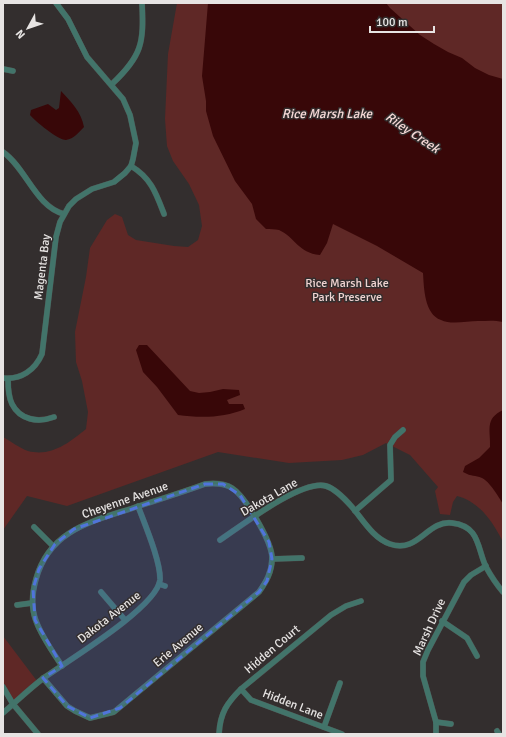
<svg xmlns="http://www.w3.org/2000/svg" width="506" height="737" viewBox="0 0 506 737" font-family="Signika,sans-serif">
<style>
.green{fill:#5f2826}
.water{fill:#380708}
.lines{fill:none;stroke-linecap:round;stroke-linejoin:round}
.minor-casing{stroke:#504b4b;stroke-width:6}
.minor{stroke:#42746a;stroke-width:5.5}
.marked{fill:#5074db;fill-opacity:0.2;stroke:#5074db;stroke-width:3;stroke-dasharray:8 5;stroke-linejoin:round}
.labels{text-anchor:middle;stroke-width:3;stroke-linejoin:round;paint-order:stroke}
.street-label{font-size:12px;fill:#e7e4e3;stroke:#332e2e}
.park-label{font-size:12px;fill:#efd3d1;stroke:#332e2e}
.water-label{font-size:13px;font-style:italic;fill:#f6d9d7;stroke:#332e2e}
</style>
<rect width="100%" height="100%" fill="#332e2e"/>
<g class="green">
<path d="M177,3H503V542C493,522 480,502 457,496L453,502L450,515L440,514L435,491L438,487L410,455L386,443L363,455L342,460L289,463L218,452L67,506L27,496L3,530V437C11,441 19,448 28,451C51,457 69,443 86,429L88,412L82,381L76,362L75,332L86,277L90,248L107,220L115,214L122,217L128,235L136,240L174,246L188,247L198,240L202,226L199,205L189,184L173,161L167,146L165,119L168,54Z"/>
<path d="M3,636L37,681L13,704L3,682Z"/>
</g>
<g class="water">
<path d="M208,3H386L390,8L420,35L434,44L448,52L462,58L475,68L489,75L503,79V322C494,320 487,321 478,321C467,321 451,325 441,320C424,314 424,287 423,273L377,246L333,224L327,243L320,255C298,253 295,237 279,230C275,229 270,229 266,229L256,219L252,204L235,181L213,136L206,111V101L202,76Z"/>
<path d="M61,91C71,102 81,111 84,127C79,132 74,139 66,140C58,140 35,121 30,115L31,110L48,104L56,110L59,108Z"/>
<path d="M139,345H147L190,391L199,393L210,392L223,389L239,390L240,395L227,400L229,404H243L245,409C224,418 200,418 178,415L157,387L143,372L136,350Z"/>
<path d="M503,410V504C499,497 489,481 482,478C475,475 472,477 463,472L465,466L479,458L490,447C491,431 484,419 503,410Z"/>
</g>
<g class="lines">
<defs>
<g id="minor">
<path d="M3,69L13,71"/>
<path d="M112,84C142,56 144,43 142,3"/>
<path d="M3,152C26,168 36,207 64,214"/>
<path d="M131,166C151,178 156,193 164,214"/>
<path d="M3,378C21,380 35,370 42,354L56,237L60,222L69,206L76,199L92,189L114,182L125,173L131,166L133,159L136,143L130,115L123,99L87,57L68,19L56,3"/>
<path d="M8,379C8,387 8,396 12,404C20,420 38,423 54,417"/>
<path d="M355,511L391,480L390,445L395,437L403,430"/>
<path d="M34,527L53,546"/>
<path d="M220,540C241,526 302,479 326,486C336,489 345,499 352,507C363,520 373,538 390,544C418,554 427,520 452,523C480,526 477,548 486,567C491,576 497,585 503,592"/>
<path d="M272,559L302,558"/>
<path d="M159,584L165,586"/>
<path d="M101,592L125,620"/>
<path d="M17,605L32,603"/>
<path d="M442,621L467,638L477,656"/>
<path d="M43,678L67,706L75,711L90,718L114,712L259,592C266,582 272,572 272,559C273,543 245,496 232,488C224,483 215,483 205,484C183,492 161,499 139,506C95,521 50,528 36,579C32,593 31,608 36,621C42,637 52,651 62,666"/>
<path d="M3,687L13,704L38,734"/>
<path d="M241,689L251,700L259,703L342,734"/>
<path d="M3,713C17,701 30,688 45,677C69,660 157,607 160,580C161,562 145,525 138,506"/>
<path d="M436,722L451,724"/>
<path d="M324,727L340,683"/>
<path d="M497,731L499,734"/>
<path d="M219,734C220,713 227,703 241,689L331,615L346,606L361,601"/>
<path d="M436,734V722L423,676V662L428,650L464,582L471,575L486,566"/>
</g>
</defs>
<use href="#minor" class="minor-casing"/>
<use href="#minor" class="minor"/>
</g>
<path class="marked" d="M205,484H223L240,495L269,542L272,559L267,581L259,592L120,708L90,718L67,706L43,678L62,666L35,620L33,589L39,569L55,544L74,529Z"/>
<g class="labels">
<g class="street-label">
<text transform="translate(42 267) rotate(-83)" y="4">Magenta Bay</text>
<text transform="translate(269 497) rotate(-30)" y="4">Dakota Lane</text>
<text transform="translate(125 500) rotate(-19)" y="4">Cheyenne Avenue</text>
<text transform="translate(109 617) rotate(-38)" y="4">Dakota Avenue</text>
<text transform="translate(429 627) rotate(-65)" y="4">Marsh Drive</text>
<text transform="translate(178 645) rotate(-40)" y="4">Erie Avenue</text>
<text transform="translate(272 649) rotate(-40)" y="4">Hidden Court</text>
<text transform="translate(293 704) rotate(21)" y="4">Hidden Lane</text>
</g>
<g class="park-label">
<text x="347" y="287">Rice Marsh Lake<tspan x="347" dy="14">Park Preserve</tspan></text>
</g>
<g class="water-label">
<text x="327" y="118">Rice Marsh Lake</text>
<text transform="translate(413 132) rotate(34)" y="5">Riley Creek</text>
</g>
</g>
<rect width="506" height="737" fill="none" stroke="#e7e4e3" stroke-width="8"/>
<g transform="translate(28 28) rotate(230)" stroke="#332e2e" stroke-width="3" paint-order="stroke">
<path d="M0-3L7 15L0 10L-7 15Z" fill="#e7e4e3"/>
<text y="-6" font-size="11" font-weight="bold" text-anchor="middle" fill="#e7e4e3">N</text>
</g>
<path d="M370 26v6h64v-6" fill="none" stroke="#e7e4e3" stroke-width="2"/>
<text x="376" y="26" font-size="12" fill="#e7e4e3" stroke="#332e2e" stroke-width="3" paint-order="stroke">100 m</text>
</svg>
